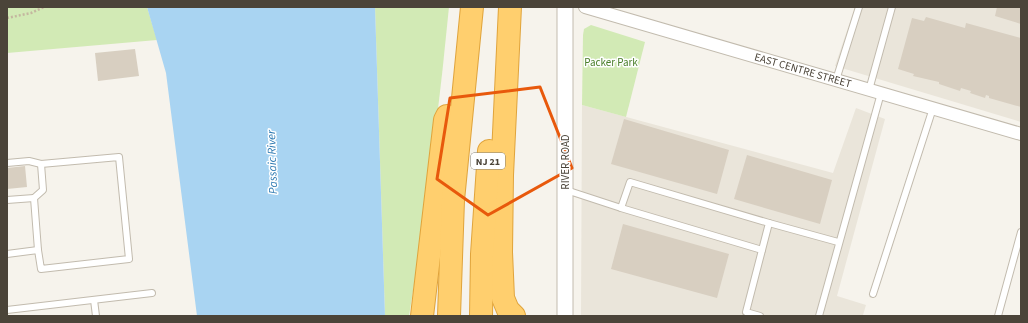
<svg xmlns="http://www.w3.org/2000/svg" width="1028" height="323" viewBox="0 0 1028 323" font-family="'Source Sans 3',sans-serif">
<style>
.residential{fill:#eae5da}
.green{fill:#d2eab5}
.water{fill:#a9d4f2}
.building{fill:#d8cfc1}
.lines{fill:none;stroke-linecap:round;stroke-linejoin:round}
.service-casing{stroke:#c2bbae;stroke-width:8}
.minor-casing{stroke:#c2bbae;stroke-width:14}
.tertiary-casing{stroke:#c2bbae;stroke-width:17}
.motorway-casing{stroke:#e0a43c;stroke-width:24}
.path{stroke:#c4b79f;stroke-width:2.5;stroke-dasharray:2 2;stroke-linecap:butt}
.service{stroke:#fff;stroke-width:6}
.minor{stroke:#fff;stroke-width:12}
.tertiary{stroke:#fff;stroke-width:15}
.motorway{stroke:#ffcf6e;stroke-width:22}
.marked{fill:none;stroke:#e8590c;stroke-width:3;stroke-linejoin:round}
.labels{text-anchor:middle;stroke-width:3;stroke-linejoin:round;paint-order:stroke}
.shield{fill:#fff;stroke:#817c74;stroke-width:1}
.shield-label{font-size:10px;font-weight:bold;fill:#4b4439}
.park-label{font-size:11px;fill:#4a7f2a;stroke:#fff}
.street-label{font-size:11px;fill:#4b4439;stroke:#fff}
.water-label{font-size:12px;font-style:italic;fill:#2e7ab2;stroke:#fff}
</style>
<rect width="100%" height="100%" fill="#f6f3ec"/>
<g class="residential">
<path d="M855,7H1021V122L835,66Z"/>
<path d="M582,105L833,173L856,108L885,119L837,296L866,305L863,315L865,316H581Z"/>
</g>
<g class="green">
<path d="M7,7H147L157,40L7,53Z"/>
<path d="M375,7H449C439,110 426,214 409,316H385Z"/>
<path d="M591,25L645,42L626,117L582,105L583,35L584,29Z"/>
</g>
<path class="water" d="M147,7H375L385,316H197L166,73Z"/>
<g class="building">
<path d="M997,7H1021V24L995,16Z"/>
<path d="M926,17L965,28L966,23L1021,38V107L989,98V96L986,95L985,98L970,93L971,91L961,88L960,91L939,84V82L913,76L914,74L898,69L912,18L924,21Z"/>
<path d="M135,49L139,76L98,81L95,53Z"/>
<path d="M624,119L729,150L717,194L611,164Z"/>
<path d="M747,155L832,180L820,224L734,199Z"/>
<path d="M25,166L27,187L7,189V168Z"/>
<path d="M623,224L729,254L717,298L611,269Z"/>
</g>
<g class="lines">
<defs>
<g id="service">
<path d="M836,80L859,7"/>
<path d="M869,90L892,7"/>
<path d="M7,163L29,161L41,164L119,157L129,259L41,269L38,250L7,254"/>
<path d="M566,190L621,208L630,182L769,223L746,312L760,316"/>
<path d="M7,200L34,198"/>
<path d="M621,208L762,250"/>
<path d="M769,223L838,242"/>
<path d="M38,250L34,198L43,190L41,164"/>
<path d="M873,294L933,108"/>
<path d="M94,300L96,316"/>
<path d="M7,310L152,293"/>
<path d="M819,316L881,93"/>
<path d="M998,316L1021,232"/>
</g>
<path id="minor" d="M585,7L1021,134"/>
<path id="tertiary" d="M565,316V7"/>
<g id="motorway">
<path d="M510,7L502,175L501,252L503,298L508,310L514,316"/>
<path d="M422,316L445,120L447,116"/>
<path d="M449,316L453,200L472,7"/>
<path d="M481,316L482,254L489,151"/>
</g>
</defs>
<use href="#service" class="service-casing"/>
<use href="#minor" class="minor-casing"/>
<use href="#tertiary" class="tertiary-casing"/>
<use href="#motorway" class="motorway-casing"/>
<path class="path" d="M7,18L31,13L44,7"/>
<use href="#service" class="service"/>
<use href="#minor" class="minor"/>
<use href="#tertiary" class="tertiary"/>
<use href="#motorway" class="motorway"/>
</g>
<path class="marked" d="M540,87L572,168L488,215L437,179L450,98Z"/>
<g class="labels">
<rect class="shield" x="471" y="153" width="34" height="16" rx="3"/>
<g class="shield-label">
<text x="488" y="165">NJ 21</text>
</g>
<g class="park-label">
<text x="611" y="66">Packer Park</text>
</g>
<g class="street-label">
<text transform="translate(803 70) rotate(16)" y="4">EAST CENTRE STREET</text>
<text transform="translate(565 162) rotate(-90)" y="4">RIVER ROAD</text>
</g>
<g class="water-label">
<text transform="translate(272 162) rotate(-92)" y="4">Passaic River</text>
</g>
</g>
<rect width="1028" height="323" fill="none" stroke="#4b4439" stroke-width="16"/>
</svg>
